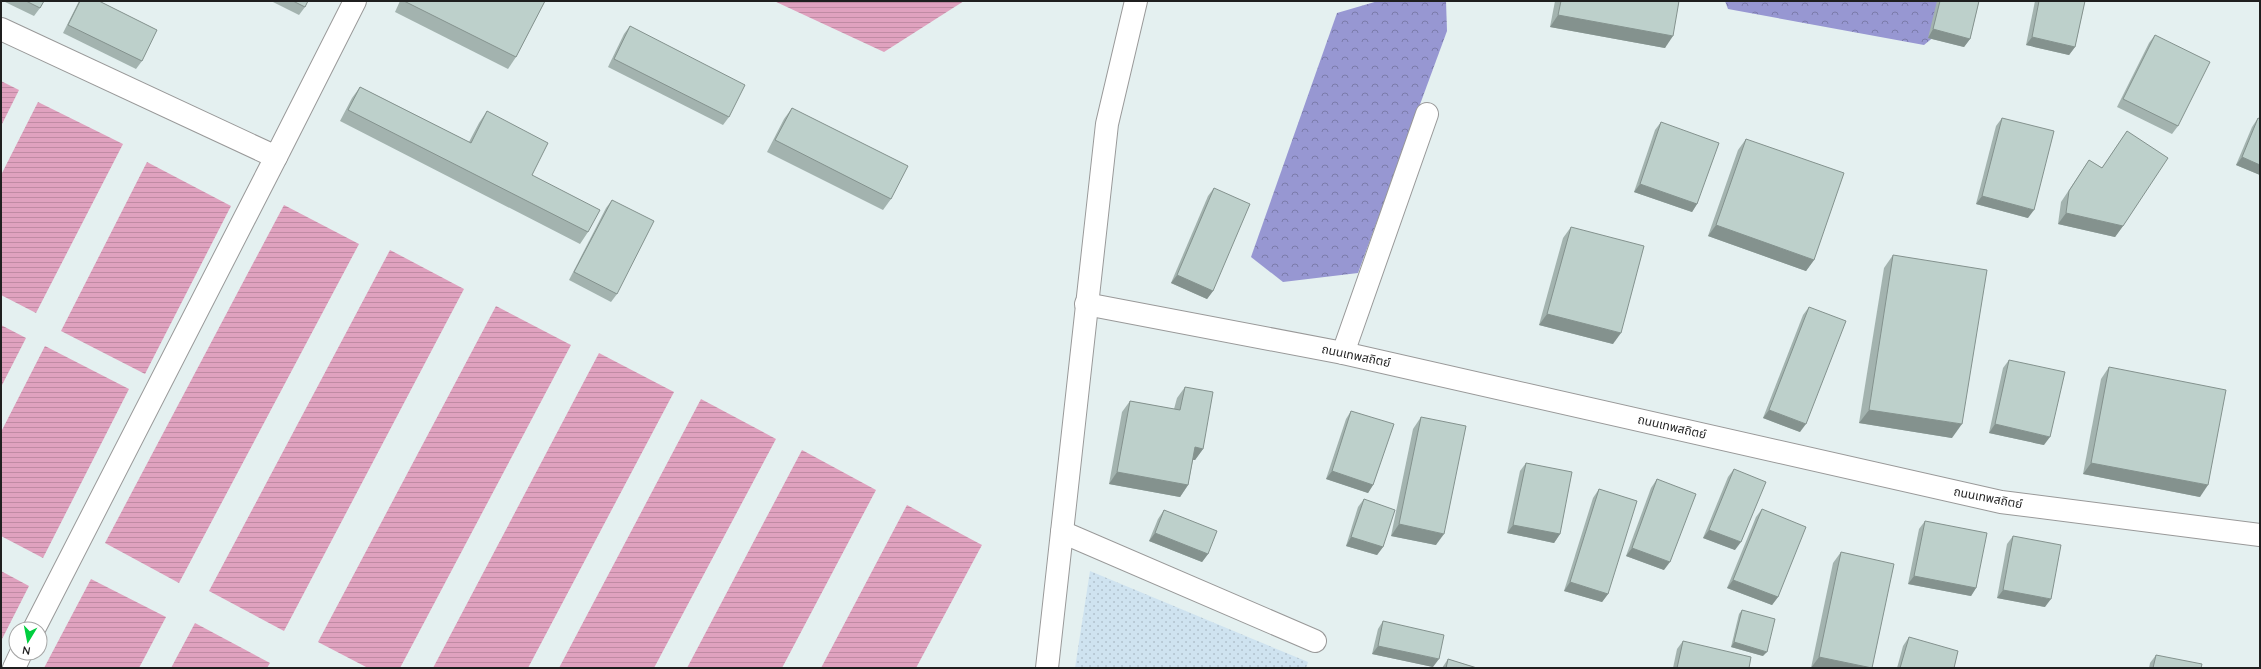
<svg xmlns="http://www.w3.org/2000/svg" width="2261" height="669" viewBox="0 0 2261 669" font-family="Quicksand,'Noto Sans Thai',sans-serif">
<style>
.farmland{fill:url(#farmland-dots)}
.forest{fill:url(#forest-crowns)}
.water{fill:url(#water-rules)}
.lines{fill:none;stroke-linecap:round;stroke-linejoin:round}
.minor-casing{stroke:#999;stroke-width:24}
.minor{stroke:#fff;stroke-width:22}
.wall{fill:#a3b3af}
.shaded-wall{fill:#84928e}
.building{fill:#bdd0cb;stroke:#84928e}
.labels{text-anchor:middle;stroke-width:3.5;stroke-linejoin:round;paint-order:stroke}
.street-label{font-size:12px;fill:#1f1f1f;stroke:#fff}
</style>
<defs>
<pattern id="farmland-dots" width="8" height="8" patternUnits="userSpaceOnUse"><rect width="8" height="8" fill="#cfe3f0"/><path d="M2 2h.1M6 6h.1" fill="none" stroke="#b1c2cd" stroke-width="1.8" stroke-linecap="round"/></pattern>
<pattern id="forest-crowns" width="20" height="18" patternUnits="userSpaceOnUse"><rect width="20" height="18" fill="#9797d2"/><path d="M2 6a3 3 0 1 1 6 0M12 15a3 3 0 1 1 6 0" fill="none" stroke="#7b7baa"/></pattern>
<pattern id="water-rules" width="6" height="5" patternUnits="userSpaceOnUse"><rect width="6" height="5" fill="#e0a2bf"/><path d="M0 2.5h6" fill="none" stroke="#c08ba4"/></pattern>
</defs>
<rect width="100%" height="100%" fill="#e4f0f0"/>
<path class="farmland" d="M1090,571L1308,662L1306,668H1075Z"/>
<g class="forest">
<path d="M1378,1H1446L1447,31L1358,273L1283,282L1251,257L1337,13Z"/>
<path d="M1725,1H1977L1924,45L1728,9Z"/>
</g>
<g class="water">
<path d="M774,1H964L884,52Z"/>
<path d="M1,81L19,90L1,126Z"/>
<path d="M38,102L123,144L36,313L1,295V175Z"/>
<path d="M147,162L231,206L145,374L61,331Z"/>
<path d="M284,205L359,244L179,583L105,543Z"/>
<path d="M390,250L464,289L284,631L209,591Z"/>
<path d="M496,306L571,345L400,668H368L318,642Z"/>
<path d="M1,325L26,338L1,387Z"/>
<path d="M45,346L129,389L43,558L1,536V432Z"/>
<path d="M599,353L674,392L528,668H433Z"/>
<path d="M701,399L776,439L654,668H559Z"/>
<path d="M802,450L876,490L782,668H687Z"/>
<path d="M907,505L982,545L916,668H821Z"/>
<path d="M1,571L29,586L1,641Z"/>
<path d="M91,579L166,617L139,668H44Z"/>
<path d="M195,623L270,663L267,668H171Z"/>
</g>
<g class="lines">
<defs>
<g id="minor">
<path d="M1,29L276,157L355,1"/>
<path d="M1086,304L1343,353L2001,502L2260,535"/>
<path d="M1343,353L1427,114"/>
<path d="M1062,532L1315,641"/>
<path d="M34,629L276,157"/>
<path d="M14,668L21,653"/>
<path d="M1047,668L1107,124L1136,1"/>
</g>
</defs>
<use href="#minor" class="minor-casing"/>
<use href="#minor" class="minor"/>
</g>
<g class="wall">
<path d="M3,1H44L40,8L34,16Z"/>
<path d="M79,1H99L142,61L136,69L63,33Z"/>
<path d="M271,1H308L305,7L299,15Z"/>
<path d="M400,1H545L516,57L508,69L395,12Z"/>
<path d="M1555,1H1679L1665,48L1550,27Z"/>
<path d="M1937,1H1979L1970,39L1964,47L1928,38Z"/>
<path d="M2035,1H2085L2075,47L2069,55L2026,45Z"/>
<path d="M630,26L729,117L723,125L608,67L624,34Z"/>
<path d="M2155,35L2178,126L2172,134L2117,107L2149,43Z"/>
<path d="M360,87L469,142L479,123L487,111L532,175L588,232L580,244L340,121L352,98Z"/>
<path d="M792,108L891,199L883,210L767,152L784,119Z"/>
<path d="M2002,118L2028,218L1976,204L1996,126Z"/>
<path d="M2258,118L2260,119V175L2236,165L2252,127Z"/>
<path d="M1661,122L1697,204L1692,212L1634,192L1655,130Z"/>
<path d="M2127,131L2123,226L2115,237L2058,224L2061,202L2089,160L2102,168Z"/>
<path d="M1746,139L1814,260L1806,271L1708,236L1738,150Z"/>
<path d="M1214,188L1213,291L1207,299L1171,283L1208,196Z"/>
<path d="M612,200L617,294L611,302L569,280L606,208Z"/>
<path d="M1571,227L1613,344L1539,325L1563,238Z"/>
<path d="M1893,255L1952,438L1859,423L1884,268Z"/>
<path d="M1809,307L1800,432L1763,418L1803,315Z"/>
<path d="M2009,360L2044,445L1989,433L2003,368Z"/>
<path d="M2109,367L2200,497L2083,474L2101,379Z"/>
<path d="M1185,387L1203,449L1195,460H1193L1188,485L1180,497L1109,484L1122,412L1130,401L1174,409L1177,398Z"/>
<path d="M1351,411L1373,485L1368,493L1326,479L1346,419Z"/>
<path d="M1421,417L1436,545L1391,536L1413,429Z"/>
<path d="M1526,463L1560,534L1554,543L1507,533L1520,471Z"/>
<path d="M1734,469L1735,550L1703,538L1728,477Z"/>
<path d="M1657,479L1664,570L1626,556L1651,488Z"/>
<path d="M1599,489L1608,594L1602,602L1564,591L1593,498Z"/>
<path d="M1364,499L1383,547L1377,555L1346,546L1358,507Z"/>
<path d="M1762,509L1778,597L1772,605L1727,588L1756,517Z"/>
<path d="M1164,510L1208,554L1202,562L1149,541L1158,519Z"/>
<path d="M1925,521L1976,588L1971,596L1908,584L1919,529Z"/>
<path d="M2013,536L2045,607L1997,598L2007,544Z"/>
<path d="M1841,552L1872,668H1811L1833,563Z"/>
<path d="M1742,610L1763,656L1731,647L1739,614Z"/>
<path d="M1383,621L1433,667L1372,654L1378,629Z"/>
<path d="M1909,637L1954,668H1897L1903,646Z"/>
<path d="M1683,641L1749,668H1673L1677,649Z"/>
<path d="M2156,655L2201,668H2149L2150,663Z"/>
<path d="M1448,659L1477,668H1442Z"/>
</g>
<g class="shaded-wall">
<path d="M1558,15L1673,36L1665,48L1550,27Z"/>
<path d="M1933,29L1970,39L1964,47L1928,38Z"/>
<path d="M2032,37L2075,47L2069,55L2026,45Z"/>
<path d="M2242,157L2260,165V175L2236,165Z"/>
<path d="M1640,184L1697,204L1692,212L1634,192Z"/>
<path d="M1982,196L2034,210L2028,218L1976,204Z"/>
<path d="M2066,213L2123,226L2115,237L2058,224Z"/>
<path d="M1716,225L1814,260L1806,271L1708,236Z"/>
<path d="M1177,275L1213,291L1207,299L1171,283Z"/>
<path d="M1547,314L1621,333L1613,344L1539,325Z"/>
<path d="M1769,410L1806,424L1800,432L1763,418Z"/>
<path d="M1869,410L1962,424L1952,438L1859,423Z"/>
<path d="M1995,424L2050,437L2044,445L1989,433Z"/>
<path d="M1195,447L1203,449L1195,460L1187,459Z"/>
<path d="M2091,463L2208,485L2200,497L2083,474Z"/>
<path d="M1332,471L1373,485L1368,493L1326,479Z"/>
<path d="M1117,472L1188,485L1180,497L1109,484Z"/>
<path d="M1399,524L1444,534L1436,545L1391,536Z"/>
<path d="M1513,525L1560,534L1554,543L1507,533Z"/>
<path d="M1709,530L1741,542L1735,550L1703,538Z"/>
<path d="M1155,533L1208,554L1202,562L1149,541Z"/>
<path d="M1351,537L1383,547L1377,555L1346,546Z"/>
<path d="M1632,548L1670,562L1664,570L1626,556Z"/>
<path d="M1914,576L1976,588L1971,596L1908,584Z"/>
<path d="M1733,580L1778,597L1772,605L1727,588Z"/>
<path d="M1570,582L1608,594L1602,602L1564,591Z"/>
<path d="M2003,590L2051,599L2045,607L1997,598Z"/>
<path d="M1734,642L1767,652L1763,656L1731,647Z"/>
<path d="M1378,646L1439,659L1433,667L1372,654Z"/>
<path d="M1819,657L1871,668H1811Z"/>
</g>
<g class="building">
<path d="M26,1H44L40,8Z"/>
<path d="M80,1H99L157,30L142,61L68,25Z"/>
<path d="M293,1H308L305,7Z"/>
<path d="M404,1H545L516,57Z"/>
<path d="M1561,1H1679L1673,36L1558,15Z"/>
<path d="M1940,1H1979L1970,39L1933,29Z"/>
<path d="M2039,1H2085L2075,47L2032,37Z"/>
<path d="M630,26L745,85L729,117L614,59Z"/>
<path d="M2155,35L2210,62L2178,126L2123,99Z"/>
<path d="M360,87L471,143L487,111L548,143L532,175L600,210L588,232L348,110Z"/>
<path d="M792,108L908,166L891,199L775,140Z"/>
<path d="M2002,118L2054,131L2034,210L1982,196Z"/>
<path d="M2258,118L2260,119V165L2242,157Z"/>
<path d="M1661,122L1719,143L1697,204L1640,184Z"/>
<path d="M2127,131L2168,158L2123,226L2066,213L2069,191L2089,160L2102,168Z"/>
<path d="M1746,139L1844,173L1814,260L1716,225Z"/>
<path d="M1214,188L1250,204L1213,291L1177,275Z"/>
<path d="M612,200L654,221L617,294L574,272Z"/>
<path d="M1571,227L1644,246L1621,333L1547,314Z"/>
<path d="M1893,255L1987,270L1962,424L1869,410Z"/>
<path d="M1809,307L1846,321L1806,424L1769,410Z"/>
<path d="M2009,360L2065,372L2050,437L1995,424Z"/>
<path d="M2109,367L2226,390L2208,485L2091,463Z"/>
<path d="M1185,387L1213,392L1203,449L1195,447L1188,485L1117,472L1130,401L1180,410Z"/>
<path d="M1351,411L1394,424L1373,485L1332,471Z"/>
<path d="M1421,417L1466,426L1444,534L1399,524Z"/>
<path d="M1526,463L1572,472L1560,534L1513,525Z"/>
<path d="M1734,469L1766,482L1741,542L1709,530Z"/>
<path d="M1657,479L1696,494L1670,562L1632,548Z"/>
<path d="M1599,489L1637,501L1608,594L1570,582Z"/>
<path d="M1364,499L1395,510L1383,547L1351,537Z"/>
<path d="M1762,509L1806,527L1778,597L1733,580Z"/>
<path d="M1164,510L1217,531L1208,554L1155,533Z"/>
<path d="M1925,521L1987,533L1976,588L1914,576Z"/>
<path d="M2013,536L2061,545L2051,599L2003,590Z"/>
<path d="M1841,552L1894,564L1872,668L1819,657Z"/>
<path d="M1742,610L1775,619L1767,652L1734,642Z"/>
<path d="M1383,621L1444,635L1439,659L1378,646Z"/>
<path d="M1909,637L1958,651L1954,668H1900Z"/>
<path d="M1683,641L1751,657L1749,668H1677Z"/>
<path d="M2156,655L2202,664L2201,668H2153Z"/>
<path d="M1448,659L1477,668H1446Z"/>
</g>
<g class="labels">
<g class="street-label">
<text transform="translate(1356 356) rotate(12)" y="4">ถนนเทพสถิตย์</text>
<text transform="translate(1672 427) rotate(13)" y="4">ถนนเทพสถิตย์</text>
<text transform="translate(1988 498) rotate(11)" y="4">ถนนเทพสถิตย์</text>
</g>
</g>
<rect width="2261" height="669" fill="none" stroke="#1f1f1f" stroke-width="4"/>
<g transform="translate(28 641) rotate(190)"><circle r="19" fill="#ffffff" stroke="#a5a5a5"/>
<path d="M0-3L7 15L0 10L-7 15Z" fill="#00ce3f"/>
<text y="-6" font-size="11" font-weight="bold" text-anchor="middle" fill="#1f1f1f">N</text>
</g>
</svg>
